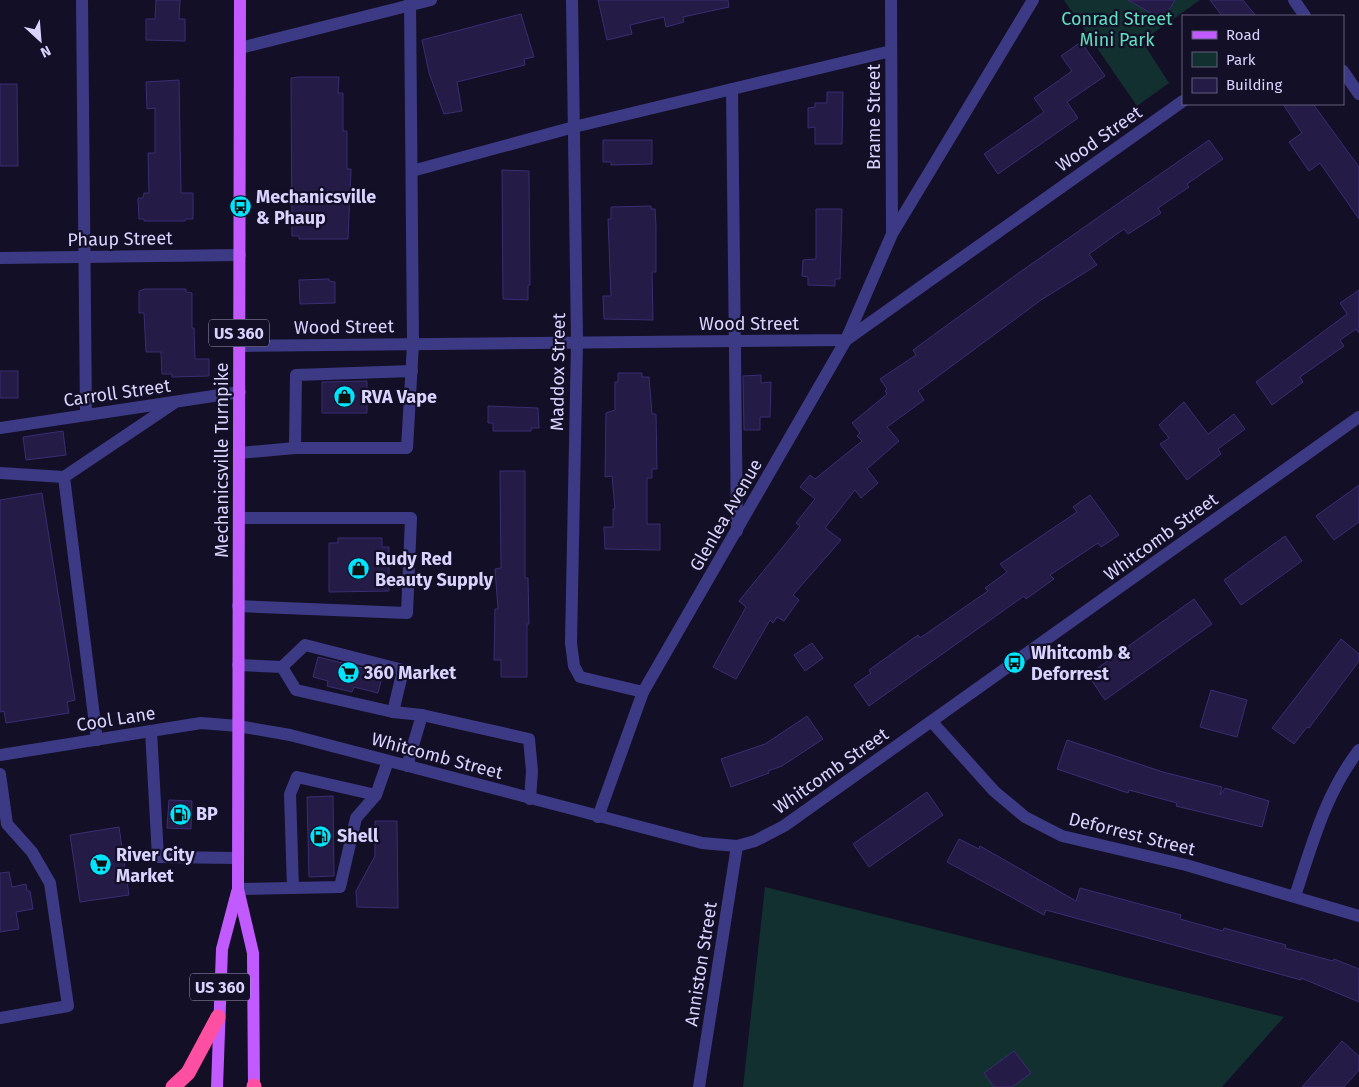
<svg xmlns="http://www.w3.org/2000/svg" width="1359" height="1087" viewBox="0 0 1359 1087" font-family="'Fira Sans',sans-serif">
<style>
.green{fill:#12302f}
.building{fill:#241b47;stroke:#3b2d73}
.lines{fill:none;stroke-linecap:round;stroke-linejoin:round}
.minor{stroke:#3d3a85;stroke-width:12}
.major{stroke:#c25bff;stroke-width:12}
.highway{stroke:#ff4fa3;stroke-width:15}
.labels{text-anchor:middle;stroke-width:4.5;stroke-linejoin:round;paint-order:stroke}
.shield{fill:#130f26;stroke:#9e99be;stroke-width:1}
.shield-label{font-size:16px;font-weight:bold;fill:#d9d4ff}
.park-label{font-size:18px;fill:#5fe0c0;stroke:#130f26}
.street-label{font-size:18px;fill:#d9d4ff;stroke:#130f26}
.poi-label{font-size:18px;font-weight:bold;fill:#d9d4ff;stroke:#130f26;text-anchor:start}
</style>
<rect width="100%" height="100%" fill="#130f26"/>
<g class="green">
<path d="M1064,0H1200L1142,41L1169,83L1137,106Z"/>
<path d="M765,887L1284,1017L1222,1087H743Z"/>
</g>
<g class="building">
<path d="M156,0H180L179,19H185V41L146,40V19H155Z"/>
<path d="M598,0H728L729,7L683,17L684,22L666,27L664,17L630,25L632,34L607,40Z"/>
<path d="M1128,0H1175L1163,20Z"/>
<path d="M1210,0H1243L1256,16H1222Z"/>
<path d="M521,14L534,57L524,59L525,65L457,82L462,111L444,114L429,73L422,40Z"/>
<path d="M1081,42L1105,76L1067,102L1078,118L998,174L984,154L1044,112L1034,98L1072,71L1061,56Z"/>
<path d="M298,77H339L338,93H343V131H347V169H351L348,239H299V236H292L291,78Z"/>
<path d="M179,80L181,193H193V219H186L185,221H144V219H139L138,198H143L144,193H149L148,153H155V108L147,109L146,82Z"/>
<path d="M0,84H17L18,166H0Z"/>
<path d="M827,92H843L842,144H815V127L808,128V108L815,107V103H827Z"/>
<path d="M1283,104H1313L1359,167V219L1320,163L1309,171L1289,142L1302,133Z"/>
<path d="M603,140H652V164L611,165V162H603Z"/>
<path d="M1209,140L1223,159L1187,184L1189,187L1158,208L1161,213L1128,234L1124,229L1089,254L1097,265L1041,300L918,391L924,400L887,427L899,441L867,469L878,483L861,498L855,490L825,528L841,540L793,595L799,600L784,621L777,617L773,623L770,620L736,679L713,667L746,607L739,601L800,526L796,523L815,499L800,487L810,475L815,479L862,441L857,436L860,433L852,423L887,394L885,391L887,389L880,379L916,355L913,350L1020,272Z"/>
<path d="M502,170L529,171L530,285H528V300L503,299Z"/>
<path d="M651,206V209H655L656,226V272H652L653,320L604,319L603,296H611L608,219H611V207Z"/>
<path d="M816,209H842L840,279H835V286L808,285V277L802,276L803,260L816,259Z"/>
<path d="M329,279V281L335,282V303L300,304L299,280Z"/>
<path d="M145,289H186V292L192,293V328H194L195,359H209V376L172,377V374H162L161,352H146L144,313H139V291Z"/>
<path d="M1359,290V333L1356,329L1340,340L1344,346L1300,377L1303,382L1272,405L1256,382L1347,314L1340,303Z"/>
<rect x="0" y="371" width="18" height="27"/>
<path d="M618,373H642V377H649L652,414H656L657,469H652V478H647V524H660V550L605,549L604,527H613V509H615L612,476L605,477L606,413L615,410V382H618Z"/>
<path d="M761,375V383L771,382L770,417H760V430H744L743,376Z"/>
<path d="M367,381V413H322V382Z"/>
<path d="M1184,402L1208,434L1234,414L1245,429L1218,449L1221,454L1187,480L1160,444L1169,438L1159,425Z"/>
<path d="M488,406L538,408L539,428H531V431H493V423H488Z"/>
<path d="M63,431L66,455L26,460L23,437Z"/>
<path d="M500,471H525V578H528L529,624H527V677H501V660H494L495,609H498L495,569L501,568Z"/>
<path d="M1359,485V522L1334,540L1316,516Z"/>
<path d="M42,493L75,700L67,702L69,713L6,723L4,711L0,712V500Z"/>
<path d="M1090,495L1119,535L1101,547L1098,543L1050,575L1054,579L1026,599L1024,596L869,706L854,685L871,673L869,670L918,635L920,638L988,591L985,588L1007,572L1000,564L1077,512L1073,507Z"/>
<path d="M1285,536L1302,561L1241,605L1224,580Z"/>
<path d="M338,538H382V547H389V591L329,592V543H338Z"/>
<path d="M1194,599L1212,624L1105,700L1088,675Z"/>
<path d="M1341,639L1359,654V661L1309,728L1307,727L1294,744L1272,728Z"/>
<path d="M812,643L823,658L805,671L794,655Z"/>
<path d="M318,657L383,673L378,693L354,687L352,692L327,686L328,681L313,677Z"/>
<path d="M1211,690L1247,700L1237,737L1200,727Z"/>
<path d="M807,716L823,739L782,766L768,771L769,773L731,787L721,759L765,744Z"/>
<path d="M1067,740L1163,772L1222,787L1220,795L1225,788L1269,801L1262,827L1176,806L1177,803L1129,790L1128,793L1057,769Z"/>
<path d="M927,792L943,815L869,867L853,844Z"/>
<path d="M333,796L334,876L309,877L307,797Z"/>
<path d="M169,800L192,801L191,829L167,828Z"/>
<path d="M375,821H397L398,908L357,907L356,891L375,856Z"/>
<path d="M119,827L129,895L80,902L70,835Z"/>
<path d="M959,839L979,849L980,846L1076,901L1080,888L1181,915L1180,919L1223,931L1224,928L1286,945L1285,948L1333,961L1334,959L1359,969V1002L1301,978V980L1046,910L1044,915L947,862Z"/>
<path d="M9,872L12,887L26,884L27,891H30L33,909L16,912L19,929L0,932V873Z"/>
<path d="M1342,1041L1359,1056V1070L1344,1087H1302Z"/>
<path d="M1014,1051L1031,1073L1012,1087H994L984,1073Z"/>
</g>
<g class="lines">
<g class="minor">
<path d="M82,0L86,415"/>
<path d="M572,0L577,342L571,643L574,666L580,677L643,692"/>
<path d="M891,0L892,232"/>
<path d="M1294,0L1305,16"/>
<path d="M240,48L431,0"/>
<path d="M1343,71L1359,94"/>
<path d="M732,89L737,531"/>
<path d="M412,171L574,127L891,51"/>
<path d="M0,258L240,255"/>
<path d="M239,346L846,340L1183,101"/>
<path d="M0,428L240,392"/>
<path d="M295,448L296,375L412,371"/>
<path d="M239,453L295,448H407L413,344L410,0"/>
<path d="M0,473L64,477L97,740"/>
<path d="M64,477L174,403"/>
<path d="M238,606L407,613L411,518H239"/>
<path d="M238,665L282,667L305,645L403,670L393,712L296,690L282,667"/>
<path d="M393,712L422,715L407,766"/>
<path d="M422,715L529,739L532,771L530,799"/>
<path d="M932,722L994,791L1025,817L1062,836L1186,865L1359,916"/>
<path d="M151,731L158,857L238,858"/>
<path d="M0,755L201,723L238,726L290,735L702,843L737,846L755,841L784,826L1359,417"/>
<path d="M0,774L7,824L32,852L50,883L68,1006L0,1018"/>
<path d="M598,817L643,692L846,340L892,234L1033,0"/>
<path d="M293,888L290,794L297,777L376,795"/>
<path d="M238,889L340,887L356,818L376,795L388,761"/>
<path d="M1295,896C1312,845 1325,794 1359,750"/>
<path d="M699,1087L737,846"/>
</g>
<g class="major">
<path d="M240,0L238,889L253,953L254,1087"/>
<path d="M217,1087L222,949L237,892"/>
</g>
<g class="highway">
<path d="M254,1086V1087"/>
<path d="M173,1087L188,1073L218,1017"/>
</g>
</g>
<defs>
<symbol id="bus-disc" viewBox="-11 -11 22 22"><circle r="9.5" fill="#00e5ff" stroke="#130f26"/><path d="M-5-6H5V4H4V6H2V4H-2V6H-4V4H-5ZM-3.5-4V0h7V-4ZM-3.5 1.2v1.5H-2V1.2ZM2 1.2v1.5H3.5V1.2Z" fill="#111"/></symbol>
<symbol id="shop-disc" viewBox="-11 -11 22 22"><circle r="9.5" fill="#00e5ff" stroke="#130f26"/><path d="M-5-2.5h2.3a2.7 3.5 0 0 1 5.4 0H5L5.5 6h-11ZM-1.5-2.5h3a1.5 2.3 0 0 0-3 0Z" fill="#111"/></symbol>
<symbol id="supermarket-disc" viewBox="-11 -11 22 22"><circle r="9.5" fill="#00e5ff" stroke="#130f26"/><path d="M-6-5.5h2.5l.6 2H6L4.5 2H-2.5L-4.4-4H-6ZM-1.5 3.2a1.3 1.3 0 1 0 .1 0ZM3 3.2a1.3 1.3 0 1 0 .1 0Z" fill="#111"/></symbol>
<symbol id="fuel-disc" viewBox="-11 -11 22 22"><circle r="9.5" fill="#00e5ff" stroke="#130f26"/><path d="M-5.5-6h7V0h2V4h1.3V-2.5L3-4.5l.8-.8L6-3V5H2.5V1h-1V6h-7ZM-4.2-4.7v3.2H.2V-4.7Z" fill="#111"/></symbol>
</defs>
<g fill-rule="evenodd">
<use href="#bus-disc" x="228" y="194" width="25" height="25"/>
<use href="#shop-disc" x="332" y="384" width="25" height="25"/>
<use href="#shop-disc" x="346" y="556" width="25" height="25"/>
<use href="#bus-disc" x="1002" y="650" width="25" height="25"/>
<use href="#supermarket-disc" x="336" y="660" width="25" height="25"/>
<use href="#fuel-disc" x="168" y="802" width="25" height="25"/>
<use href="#fuel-disc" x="308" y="824" width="25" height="25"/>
<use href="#supermarket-disc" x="88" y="852" width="25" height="25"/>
</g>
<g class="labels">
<g class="shield">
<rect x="209" y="319.5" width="60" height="27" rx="4"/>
<rect x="190" y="973.5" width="60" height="27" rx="4"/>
</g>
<g class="shield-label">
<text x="239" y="339">US 360</text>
<text x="220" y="993">US 360</text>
</g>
<g class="park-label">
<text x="1117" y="25">Conrad Street<tspan x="1117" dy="21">Mini Park</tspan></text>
</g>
<g class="street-label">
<text transform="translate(874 117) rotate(-90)" y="6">Brame Street</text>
<text transform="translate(1099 139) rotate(-35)" y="6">Wood Street</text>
<text transform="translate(120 239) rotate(-1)" y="6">Phaup Street</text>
<text x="749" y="330">Wood Street</text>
<text transform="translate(344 327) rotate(-1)" y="6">Wood Street</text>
<text transform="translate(558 372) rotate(-89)" y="6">Maddox Street</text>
<text transform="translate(117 393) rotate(-8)" y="6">Carroll Street</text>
<text transform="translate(222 460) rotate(-90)" y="6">Mechanicsville Turnpike</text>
<text transform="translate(726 515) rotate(-60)" y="6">Glenlea Avenue</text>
<text transform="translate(1161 537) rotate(-36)" y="6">Whitcomb Street</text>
<text transform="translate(116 719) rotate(-9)" y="6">Cool Lane</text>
<text transform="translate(437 756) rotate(15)" y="6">Whitcomb Street</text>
<text transform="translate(831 771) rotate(-35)" y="6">Whitcomb Street</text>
<text transform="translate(1132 834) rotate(14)" y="6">Deforrest Street</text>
<text transform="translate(701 964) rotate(-81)" y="6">Anniston Street</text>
</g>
<g class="poi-label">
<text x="256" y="203">Mechanicsville<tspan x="256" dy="21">&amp; Phaup</tspan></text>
<text x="361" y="403">RVA Vape</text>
<text x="375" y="565">Rudy Red<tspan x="375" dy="21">Beauty Supply</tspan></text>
<text x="1031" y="659">Whitcomb &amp;<tspan x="1031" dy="21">Deforrest</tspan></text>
<text x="364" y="679">360 Market</text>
<text x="196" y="820">BP</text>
<text x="337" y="842">Shell</text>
<text x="116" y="861">River City<tspan x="116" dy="21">Market</tspan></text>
</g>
</g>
<rect x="1182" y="15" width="162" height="90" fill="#130f26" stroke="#625e7d"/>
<rect x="1192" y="31" width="25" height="8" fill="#c25bff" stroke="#625e7d"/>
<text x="1226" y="40" font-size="15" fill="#d9d4ff">Road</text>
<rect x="1192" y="52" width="25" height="15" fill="#12302f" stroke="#625e7d"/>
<text x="1226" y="65" font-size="15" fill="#d9d4ff">Park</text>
<rect x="1192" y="78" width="25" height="15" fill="#241b47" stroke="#625e7d"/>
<text x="1226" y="90" font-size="15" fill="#d9d4ff">Building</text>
<g transform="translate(40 40) rotate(154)" stroke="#130f26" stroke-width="4" paint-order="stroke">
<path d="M0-4L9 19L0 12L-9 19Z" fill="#d9d4ff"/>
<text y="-8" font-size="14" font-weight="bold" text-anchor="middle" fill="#d9d4ff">N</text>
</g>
</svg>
